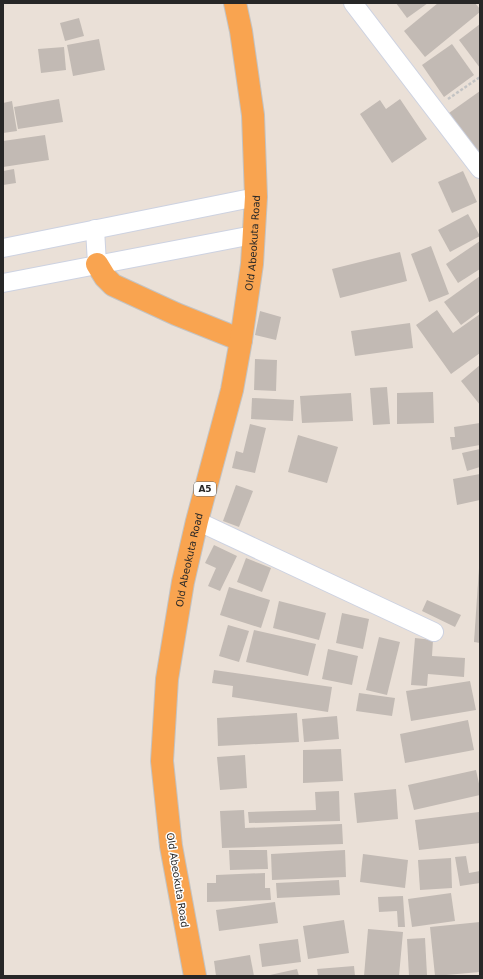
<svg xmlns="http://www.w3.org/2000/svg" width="483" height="979" viewBox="0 0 483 979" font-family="'DejaVu Sans',sans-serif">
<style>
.building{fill:#c2bab4}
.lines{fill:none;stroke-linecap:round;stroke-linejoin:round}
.minor-casing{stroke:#cdd2e1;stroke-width:20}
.trunk-casing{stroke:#c3c3c3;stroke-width:24}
.path{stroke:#c3c3c3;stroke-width:2.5;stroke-dasharray:3 2;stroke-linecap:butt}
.minor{stroke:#fff;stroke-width:18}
.trunk{stroke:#f9a450;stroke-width:22}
.labels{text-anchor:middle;stroke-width:3;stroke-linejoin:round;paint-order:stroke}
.shield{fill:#fff;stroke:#686868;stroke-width:1}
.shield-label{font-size:9px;font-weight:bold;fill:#272727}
.street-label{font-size:10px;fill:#272727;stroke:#fff}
</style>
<rect width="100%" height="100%" fill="#eae0d7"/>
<g class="building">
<path d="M396,3H428L407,18Z"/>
<path d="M438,3H475L480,9V12L425,57L404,31Z"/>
<path d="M79,18L84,36L65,41L60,23Z"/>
<path d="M480,24V68L459,40Z"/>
<path d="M99,39L105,70L73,76L67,45Z"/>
<path d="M452,44L474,75L444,97L422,65Z"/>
<path d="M64,47L66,70L41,73L38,49Z"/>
<path d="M480,91V156L449,113Z"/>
<path d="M59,99L63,122L18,129L14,107Z"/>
<path d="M400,99L427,139L392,163L360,114L380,100L386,109Z"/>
<path d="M12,101L17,131L3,133V103Z"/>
<path d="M45,135L49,160L3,167V141Z"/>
<path d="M14,169L16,183L3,185V171Z"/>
<path d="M463,171L477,202L452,213L438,182Z"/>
<path d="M468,214L480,236L450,252L438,230Z"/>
<path d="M480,241V269L458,283L446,264Z"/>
<path d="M431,246L449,294L429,302L411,254Z"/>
<path d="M400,252L407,281L340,298L332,269Z"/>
<path d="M480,276V311L461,325L444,302Z"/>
<path d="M437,310L453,333L480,314V353L451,374L416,325Z"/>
<path d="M260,311L281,317L276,340L255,335Z"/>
<path d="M410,323L413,348L355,356L351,331Z"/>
<path d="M255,359L277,360L276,391L254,390Z"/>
<path d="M480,365V405L461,381Z"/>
<path d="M387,387L390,424L373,425L370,388Z"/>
<path d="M433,392L434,423L397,424V393Z"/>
<path d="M351,393L353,421L302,423L300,396Z"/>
<path d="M252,398L294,400L293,421L251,419Z"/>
<path d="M480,423V445L452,450L450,437H455L454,427Z"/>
<path d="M250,424L266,428L255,473L232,468L236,451L243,453Z"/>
<path d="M298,435L338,447L327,483L288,472Z"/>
<path d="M480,449V467L467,471L462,453Z"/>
<path d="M480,474V500L457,505L453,479Z"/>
<path d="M236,485L253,491L239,527L223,521Z"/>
<path d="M214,545L237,556L220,591L208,586L216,568L205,563Z"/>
<path d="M246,558L271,568L262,592L237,582Z"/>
<path d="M479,568H480V643L474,642Z"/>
<path d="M229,587L270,600L261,628L220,615Z"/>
<path d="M427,600L461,615L455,627L422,611Z"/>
<path d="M279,601L326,613L319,640L273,628Z"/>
<path d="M342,613L369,619L363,649L336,643Z"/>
<path d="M228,625L249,631L239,662L219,656Z"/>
<path d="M254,630L316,644L308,676L246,662Z"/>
<path d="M379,637L400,642L387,695L366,690Z"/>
<path d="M415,638L433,640L432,656L465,658L464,677L428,674L427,686L411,685Z"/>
<path d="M328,649L358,656L352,685L322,679Z"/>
<path d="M214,670L332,687L328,712L232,697L233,686L212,683Z"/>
<path d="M470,681L476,710L411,721L406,691Z"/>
<path d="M359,693L395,698L392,716L356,711Z"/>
<path d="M297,713L299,742L218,746L217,718Z"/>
<path d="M337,716L339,739L304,742L302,719Z"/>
<path d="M468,720L474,750L405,763L400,734Z"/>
<path d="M341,749L343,781L303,783V750Z"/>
<path d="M245,755L247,788L220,790L217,757Z"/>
<path d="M476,770L480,788V795L414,810L408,785Z"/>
<path d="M396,789L398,819L357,823L354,793Z"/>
<path d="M339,791L340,821L249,823L248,812L316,810L315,792Z"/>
<path d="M244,810L245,828L342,824L343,844L222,848L220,811Z"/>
<path d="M479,812L480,843L419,850L415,820Z"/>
<path d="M229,850H267L268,869L230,870Z"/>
<path d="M345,850L346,877L272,880L271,854Z"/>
<path d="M363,854L408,860L405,888L360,882Z"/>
<path d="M466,856L469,873L480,871V883L460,886L455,857Z"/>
<path d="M451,858L452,888L420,890L418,860Z"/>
<path d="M265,873V888H270L271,900L207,902V883H216V875Z"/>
<path d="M339,880L340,895L277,898L276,883Z"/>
<path d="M451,893L455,921L412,927L408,899Z"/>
<path d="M403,896L405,927H398L397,911L379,912L378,897Z"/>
<path d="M275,902L278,923L219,931L216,910Z"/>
<path d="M344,920L349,953L308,959L303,926Z"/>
<path d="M480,922V972L435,976L430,927Z"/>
<path d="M368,929L403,932L399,976H364Z"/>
<path d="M425,938L427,975L409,976L407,939Z"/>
<path d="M298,939L301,962L262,967L259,944Z"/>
<path d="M250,955L254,976H216L214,961Z"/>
<path d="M354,966L355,976H318L317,969Z"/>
<path d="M297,969L299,976H270V975Z"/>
</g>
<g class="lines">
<defs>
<g id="minor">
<path d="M353,3L480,169"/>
<path d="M95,229L97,264"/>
<path d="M3,248L256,197"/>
<path d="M3,283L253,235"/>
<path d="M197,521L434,632"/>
</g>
<g id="trunk">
<path d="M97,264L105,277L113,285L176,314L241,340"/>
<path id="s1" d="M195,976L171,846L162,761L167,679L183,582L197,521L232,390L241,340L252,264L256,197L253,115L241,31L235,3"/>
</g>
</defs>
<use href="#minor" class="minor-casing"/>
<use href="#trunk" class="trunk-casing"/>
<path class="path" d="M448,99L480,77"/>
<use href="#minor" class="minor"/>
<use href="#trunk" class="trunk"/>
</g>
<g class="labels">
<rect class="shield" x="194" y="482" width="22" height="14" rx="3"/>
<g class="shield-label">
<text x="205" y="492">A5</text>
</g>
<g class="street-label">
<text dy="4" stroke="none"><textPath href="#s1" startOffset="745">Old Abeokuta Road</textPath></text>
<text dy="4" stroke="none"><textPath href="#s1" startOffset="421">Old Abeokuta Road</textPath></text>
<text transform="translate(178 880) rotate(81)" y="4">Old Abeokuta Road</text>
</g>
</g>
<rect width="483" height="979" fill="none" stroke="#272727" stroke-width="8"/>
</svg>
